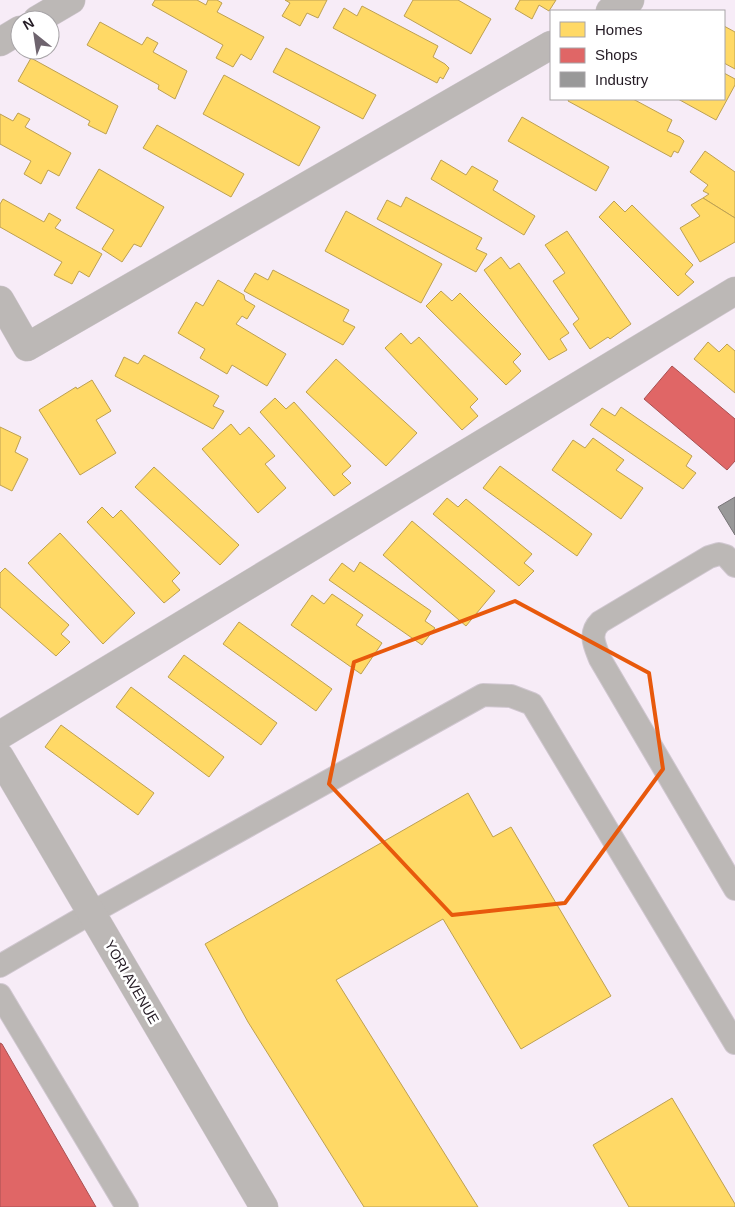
<svg xmlns="http://www.w3.org/2000/svg" width="735" height="1207" viewBox="0 0 735 1207" font-family="Arial,sans-serif">
<style>
.homes{fill:#ffd966;stroke:#bda052}
.shops{fill:#e06666;stroke:#a85052}
.industry{fill:#999;stroke:#767376}
.lines{fill:none;stroke-linecap:round;stroke-linejoin:round}
.service-casing{stroke:#d0c7d0;stroke-width:24}
.minor-casing{stroke:#d0c7d0;stroke-width:29}
.service{stroke:#bcb8b6;stroke-width:22}
.minor{stroke:#bcb8b6;stroke-width:28}
.marked{fill:none;stroke:#e8590c;stroke-width:4;stroke-linejoin:round}
.labels{text-anchor:middle;stroke-width:5;stroke-linejoin:round;paint-order:stroke}
.street-label{font-size:14px;fill:#241b24;stroke:#fff}
</style>
<rect width="100%" height="100%" fill="#f7ecf7"/>
<g class="homes">
<path d="M155,0H197L206,5L208,0H217L222,3L217,12L264,37L251,60L241,54L233,67L216,58L223,45L152,5Z"/>
<path d="M285,0H327L318,18L307,13L300,26L282,16L290,3Z"/>
<path d="M413,0H458L491,19L471,54L404,16Z"/>
<path d="M520,0H556L549,11L539,5L532,19L515,9Z"/>
<path d="M362,6L438,46L433,57L445,64L449,68L443,79L440,77L437,83L333,28L344,8L357,16Z"/>
<path d="M100,22L142,45L147,37L158,43L153,52L187,71L175,99L158,89L159,85L87,45Z"/>
<path d="M724,26L735,32V69L724,63Z"/>
<path d="M286,48L376,95L363,119L273,72Z"/>
<path d="M31,58L118,106L106,134L88,125L90,121L18,81Z"/>
<path d="M724,73L735,79V85L716,120L678,99H724Z"/>
<path d="M224,75L320,127L299,166L203,114Z"/>
<path d="M569,99H633L672,120L667,131L680,137L684,141L678,153L674,151L671,157L568,101Z"/>
<path d="M18,113L30,119L25,127L71,153L59,176L48,170L41,184L24,174L31,161L0,144V114L13,121Z"/>
<path d="M522,117L609,167L596,191L508,141Z"/>
<path d="M157,125L244,174L231,197L143,148Z"/>
<path d="M705,151L735,172V218L703,198L709,194L703,191L708,185L690,172Z"/>
<path d="M441,160L466,175L472,166L498,181L493,190L535,216L524,235L431,179Z"/>
<path d="M99,169L164,207L141,247L134,244L122,262L102,249L114,230L76,208Z"/>
<path d="M406,197L482,238L476,249L487,254L476,272L377,219L387,200L401,207Z"/>
<path d="M703,198L735,218V242L700,262L680,228L700,216L691,205Z"/>
<path d="M3,199L44,222L49,213L61,220L55,228L102,254L89,277L79,271L72,284L54,275L62,262L0,227V204Z"/>
<path d="M614,201L625,212L632,205L693,265L685,274L694,282L678,296L599,217Z"/>
<path d="M346,211L442,264L421,303L325,251Z"/>
<path d="M567,231L631,324L610,339L608,337L590,349L573,324L579,319L553,281L565,273L545,245Z"/>
<path d="M501,257L510,269L519,263L569,333L560,339L567,350L549,360L484,270Z"/>
<path d="M273,270L349,310L343,321L355,327L343,345L244,291L255,273L268,280Z"/>
<path d="M218,280L244,295L245,300L255,306L247,319L242,316L236,324L286,354L267,386L232,365L227,374L200,358L205,349L178,333L196,302L203,306Z"/>
<path d="M441,291L452,301L460,293L521,354L513,362L521,371L506,385L426,306Z"/>
<path d="M401,333L411,344L419,337L478,399L470,407L478,416L462,430L385,348Z"/>
<path d="M708,342L719,352L727,344L735,351V393L694,359Z"/>
<path d="M144,355L219,396L213,406L224,411L213,429L115,376L124,357L138,364Z"/>
<path d="M336,359L417,433L386,466L306,392Z"/>
<path d="M92,380L111,411L96,420L116,453L80,475L39,410L76,387L77,389Z"/>
<path d="M275,398L286,409L294,402L351,466L342,474L351,483L334,496L260,412Z"/>
<path d="M621,407L692,456L686,466L696,473L683,489L590,425L602,408L615,416Z"/>
<path d="M231,424L240,435L249,427L275,456L265,464L286,488L258,513L202,449Z"/>
<path d="M0,427L21,437L15,452L28,459L12,491L0,485Z"/>
<path d="M593,438L624,460L616,470L643,488L621,519L552,470L573,440L585,448Z"/>
<path d="M500,466L592,534L577,556L483,488Z"/>
<path d="M154,467L239,545L220,565L135,487Z"/>
<path d="M447,498L458,507L466,499L532,554L524,563L534,571L519,586L433,514Z"/>
<path d="M102,507L113,518L121,510L180,573L172,581L180,590L164,603L87,522Z"/>
<path d="M412,521L495,591L466,626L383,555Z"/>
<path d="M60,533L135,613L103,644L28,563Z"/>
<path d="M360,562L431,611L425,621L435,628L422,645L329,580L342,563L354,572Z"/>
<path d="M5,568L69,625L61,634L70,642L56,656L0,607V573Z"/>
<path d="M332,594L363,615L356,625L382,643L361,674L291,625L312,595L324,604Z"/>
<path d="M239,622L332,689L316,711L223,644Z"/>
<path d="M184,655L277,723L261,745L168,677Z"/>
<path d="M131,687L224,757L209,777L116,707Z"/>
<path d="M61,725L154,793L138,815L45,747Z"/>
<path d="M468,793L493,837L511,827L611,996L521,1049L443,919L336,980L478,1207H364L248,1022L205,944Z"/>
<path d="M672,1098L735,1204V1207H629L593,1145Z"/>
</g>
<g class="shops">
<path d="M672,366L735,419V461L727,470L644,399Z"/>
<path d="M0,1043L2,1044L96,1207H0Z"/>
</g>
<path class="industry" d="M735,497V535L718,507Z"/>
<g class="lines">
<defs>
<g id="service">
<path d="M735,566L726,556L719,554L709,557L600,622C588,634 595,646 600,659L735,889"/>
<path d="M0,966L91,913L483,695L511,696L532,704L735,1043"/>
<path d="M0,995L127,1207"/>
</g>
<g id="minor">
<path d="M610,11L630,0"/>
<path d="M37,20L71,0"/>
<path d="M0,42L20,30"/>
<path d="M0,300L27,347L551,45"/>
<path d="M0,735L735,291"/>
<path d="M0,757L264,1207"/>
</g>
</defs>
<use href="#service" class="service-casing"/>
<use href="#minor" class="minor-casing"/>
<use href="#service" class="service"/>
<use href="#minor" class="minor"/>
</g>
<path class="marked" d="M515,601L649,673L663,769L565,903L452,915L329,784L354,662Z"/>
<g class="labels">
<g class="street-label">
<text transform="translate(132 982) rotate(60)" y="5">YORI AVENUE</text>
</g>
</g>
<rect x="550" y="10" width="175" height="90" fill="#ffffff" stroke="#a7a4a7"/>
<rect x="560" y="22" width="25" height="15" fill="#ffd966" stroke="#a7a4a7"/>
<text x="595" y="35" font-size="15" fill="#241b24">Homes</text>
<rect x="560" y="48" width="25" height="15" fill="#e06666" stroke="#a7a4a7"/>
<text x="595" y="60" font-size="15" fill="#241b24">Shops</text>
<rect x="560" y="72" width="25" height="15" fill="#999999" stroke="#a7a4a7"/>
<text x="595" y="85" font-size="15" fill="#241b24">Industry</text>
<g transform="translate(35 35) rotate(330)"><circle r="24" fill="#ffffff" stroke="#a7a4a7"/>
<path d="M0-4L9 19L0 12L-9 19Z" fill="#6e646e"/>
<text y="-8" font-size="14" font-weight="bold" text-anchor="middle" fill="#241b24">N</text>
</g>
</svg>
